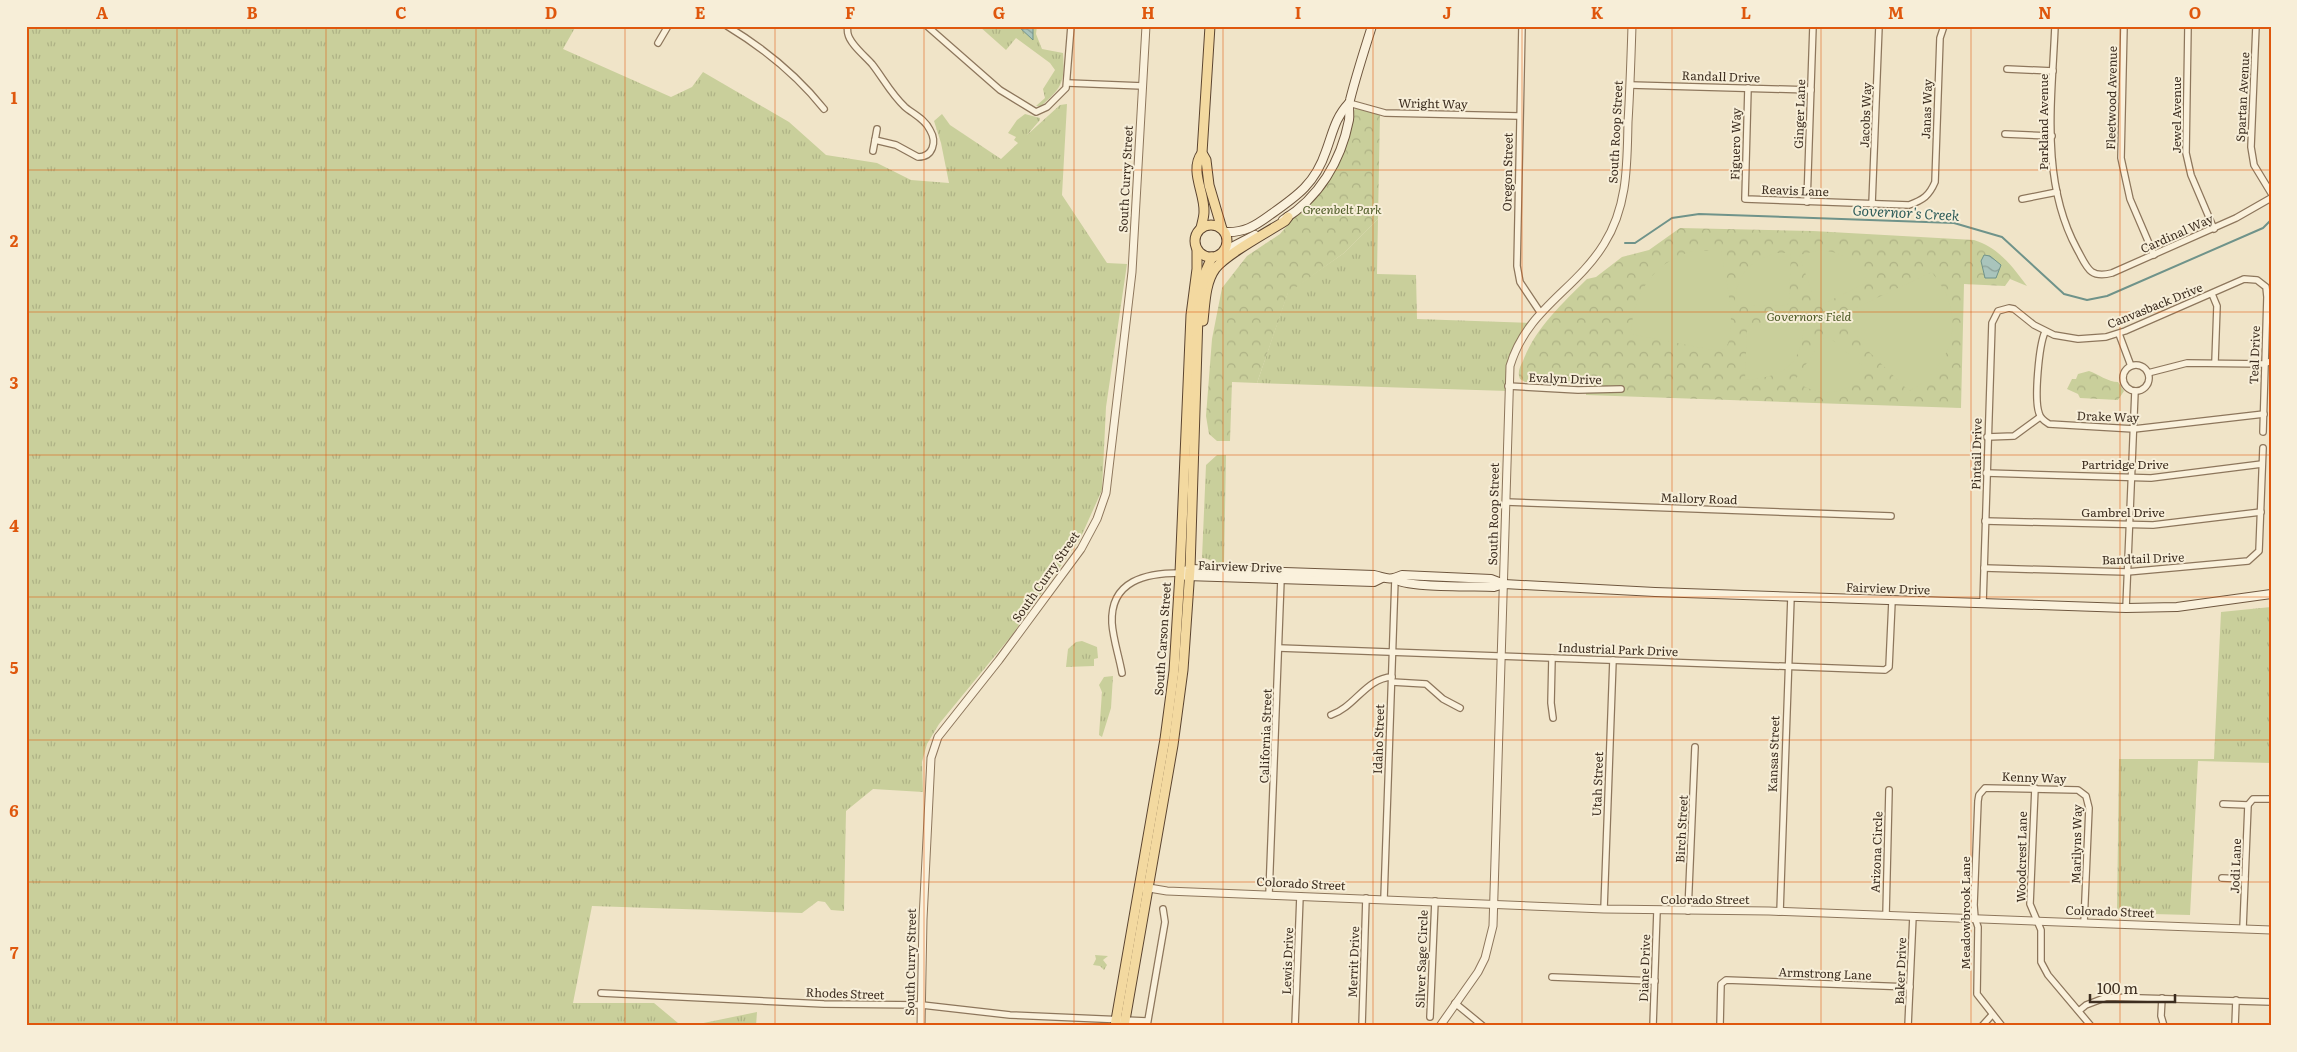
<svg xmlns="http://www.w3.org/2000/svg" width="2297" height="1052" viewBox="0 0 2297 1052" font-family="Literata,serif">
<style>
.grass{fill:url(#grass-tufts)}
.park{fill:url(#park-crowns)}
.pitch{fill:#c9cf9b}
.water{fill:url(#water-waves);stroke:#6f938a}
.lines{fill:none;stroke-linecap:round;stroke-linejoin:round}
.stream{stroke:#6f938a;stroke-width:2}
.minor-casing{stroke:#8d765c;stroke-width:8}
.tertiary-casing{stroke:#8d765c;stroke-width:9}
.secondary-casing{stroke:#6f573f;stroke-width:10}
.primary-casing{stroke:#5b4430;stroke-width:11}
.minor{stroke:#faf1dc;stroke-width:5.5}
.tertiary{stroke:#faf1dc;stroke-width:7}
.secondary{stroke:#faf1dc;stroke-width:8}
.primary{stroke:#f3d9a0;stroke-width:9}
.grid{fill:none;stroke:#df570d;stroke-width:1;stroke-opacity:0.55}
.labels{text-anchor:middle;stroke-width:4;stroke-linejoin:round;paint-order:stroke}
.street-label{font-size:12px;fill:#3d2e20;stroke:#f7eed8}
.park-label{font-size:12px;font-style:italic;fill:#4d5a26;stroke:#f7eed8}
.water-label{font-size:14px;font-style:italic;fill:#2f5d5a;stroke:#f7eed8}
.neatline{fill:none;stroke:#df570d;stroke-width:2}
.grid-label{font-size:16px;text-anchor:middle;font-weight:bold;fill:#df570d}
</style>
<defs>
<pattern id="grass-tufts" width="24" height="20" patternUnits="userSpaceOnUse" patternTransform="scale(1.25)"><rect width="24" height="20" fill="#c9cf9b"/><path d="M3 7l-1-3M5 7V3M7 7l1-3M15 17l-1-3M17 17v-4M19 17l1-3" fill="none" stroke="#aeb285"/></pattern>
<pattern id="park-crowns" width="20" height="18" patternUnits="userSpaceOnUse" patternTransform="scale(1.25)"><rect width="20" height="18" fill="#c9cf9b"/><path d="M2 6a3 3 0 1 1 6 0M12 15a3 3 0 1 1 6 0" fill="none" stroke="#aeb285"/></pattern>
<pattern id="water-waves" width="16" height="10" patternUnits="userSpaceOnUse" patternTransform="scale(1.25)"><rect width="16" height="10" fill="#a9c4bc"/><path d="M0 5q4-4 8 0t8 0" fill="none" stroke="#8ba098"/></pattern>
</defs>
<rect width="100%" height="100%" fill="#f0e4c8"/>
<g class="grass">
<path d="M26,26H576L563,49L671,97L692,87L703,72L789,122L826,155L877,163L911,180L949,183L941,143L934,121L942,114L950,125L1001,159L1018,143L1014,140L1016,137L1008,133L1017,120L1025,114L1040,118V120L1027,135L1060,105L1067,104L1062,195L1107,263L1127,264L1106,407L1102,490L1080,539L1012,635L939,724L927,744L922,762L923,792L873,789L846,811L844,911L831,910L825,902L818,901L802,913L592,906L573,1003H654L678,1023L694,1025L757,1012L756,1026H26Z"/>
<path d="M979,26H1018L1033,40V27L1037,26L1036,34L1042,49L1063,53C1065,83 1062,87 1041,106H1036L1045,98L1043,89L1055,70L1050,63L1016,38L1006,50Z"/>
<path d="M1378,219L1377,274L1416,275L1417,319L1530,323L1513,356L1508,391L1257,383L1288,292L1344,253Z"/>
<path d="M1217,455H1226L1224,565C1215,565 1210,558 1202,558L1206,465Z"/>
<path d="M2271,607V763L2198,761L2190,915L2117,913L2119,759H2214L2221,612Z"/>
<path d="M1082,641L1097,647L1098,658L1094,659V666L1066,667L1068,649L1076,642Z"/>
<path d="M1113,676L1111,708L1102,737L1099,735L1102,692L1099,685L1104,677Z"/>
<path d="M1095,955L1108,956L1103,960L1107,965L1104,970L1100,966L1093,965L1096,959Z"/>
</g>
<g class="park">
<path d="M1357,106L1380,113L1378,219L1344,253L1288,293L1257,383L1232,382L1230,441H1217L1209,434L1206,416L1212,339L1222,288L1247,256L1280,234L1326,181L1349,119Z"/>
<path d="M1680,228L1813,231L1974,240C1999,248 2012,266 2027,286L2010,279L2005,286L1964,284L1961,408L1586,395V384L1525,382L1520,379C1517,372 1520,367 1523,361C1536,327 1562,304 1587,279L1596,277L1622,257L1649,250Z"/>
<path d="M2089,371C2098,374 2108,382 2118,382L2124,391L2118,400L2080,398L2078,394L2067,389L2072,379H2076L2078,374Z"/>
</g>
<g class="pitch">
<path d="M1821,250C1844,253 1857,261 1868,282L1821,305L1816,304L1799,255Z"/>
<path d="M1693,251H1721C1725,275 1739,330 1725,349L1718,351L1631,334C1633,294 1653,262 1693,251Z"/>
<path d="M1777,253H1791L1789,302L1787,305L1735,306C1734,278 1750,259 1777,253Z"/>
<path d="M1932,272C1937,280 1945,289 1948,299C1962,336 1943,373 1909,391L1864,347L1849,323V311Z"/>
<path d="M1751,324L1804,326C1801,366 1783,377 1745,380L1747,327Z"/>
<path d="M1829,337L1868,370C1851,395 1818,400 1795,380L1824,338Z"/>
</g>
<g class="water">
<path d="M1018,26H1033V40Z"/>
<path d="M1984,255L1990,256L2001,265L1996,278H1985L1981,261Z"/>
</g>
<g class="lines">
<path class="stream" d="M1625,243H1635L1672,218L1699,214L1954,223L2002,237L2064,294L2087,300L2107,296L2263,228L2271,220"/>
<defs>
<g id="minor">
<path d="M727,26C765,49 796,74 824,109"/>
<path d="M847,26C848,29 847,31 848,34C850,44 865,56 872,64C883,78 891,94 905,107C913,114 925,119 930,130C937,142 933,157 918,157L896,145L875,140"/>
<path d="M927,26L1000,90L1036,112L1047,107L1066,88L1071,26"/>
<path d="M1522,26L1517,266L1520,282L1540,312"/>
<path d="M2055,26C2052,100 2040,181 2077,249C2087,267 2089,279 2112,273L2236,218L2271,198"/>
<path d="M2124,26L2121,158L2130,199L2154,255"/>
<path d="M2188,26L2186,153L2191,175L2214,229"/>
<path d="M2256,26L2251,147L2254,165L2271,193"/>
<path d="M658,43L668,26"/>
<path d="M2007,69L2053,71"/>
<path d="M1068,83L1143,86"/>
<path d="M1630,85L1811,90"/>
<path d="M1748,88L1745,199L1909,205C1923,200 1929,196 1935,182L1940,38L1944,26"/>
<path d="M1349,103L1385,113L1519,116"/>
<path d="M2005,134L2052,136"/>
<path d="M873,151L877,129"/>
<path d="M2022,199L2057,192"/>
<path d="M1807,202L1813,26"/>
<path d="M1872,204L1879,26"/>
<path d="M2212,294L2217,306L2215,362"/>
<path d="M2045,332C2039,345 2034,399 2039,413C2040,418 2044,421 2049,424L2134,429L2264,414"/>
<path d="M2119,334L2131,366"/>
<circle cx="2136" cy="378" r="13"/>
<path d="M2148,373L2187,363L2264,364L2271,361"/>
<path d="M1508,386L1578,390L1621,389"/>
<path d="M1987,437L2014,436L2040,417"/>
<path d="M1986,473L2151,478L2262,464"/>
<path d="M1506,502L1891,516"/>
<path d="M1985,521L2153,525L2261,512"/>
<path d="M1984,568L2127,572L2248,561L2259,551L2263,448"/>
<path d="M1983,603L1992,323L1998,311L2009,308L2014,309L2034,325L2054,335L2078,339L2106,337L2125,331L2244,279L2257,280L2266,287L2267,297L2263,432"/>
<path d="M2126,608L2135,391"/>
<path d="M1279,648L1885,670L1889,667L1892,601"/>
<path d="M1552,658L1551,703L1553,718"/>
<path d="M1122,673C1119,656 1113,639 1112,623C1110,580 1147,573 1180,573"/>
<path d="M1392,682L1426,684L1443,699L1460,708"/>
<path d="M1331,715C1355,707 1366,678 1392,677"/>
<path d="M2035,788L2030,904L2041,930V962L2048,975L2091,1026"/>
<path d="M2223,804L2248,805"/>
<path d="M2222,878L2245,879"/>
<path d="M1269,894L1281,579"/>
<path d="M1384,899L1395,579"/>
<path d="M1604,909L1613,660"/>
<path d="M1688,911L1695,747"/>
<path d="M1780,912L1791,597"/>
<path d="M1886,915L1889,790"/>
<path d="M2243,928L2248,805L2253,799H2271"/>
<path d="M1552,977L1655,981"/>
<path d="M601,993L824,1004L922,1005L1010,1015L1147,1021"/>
<path d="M2162,998L2161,1016L2164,1026"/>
<path d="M1455,1003L1483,1026"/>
<path d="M2080,1010L2086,1005L2107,997L2271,1002"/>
<path d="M1430,1017L1435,901"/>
<path d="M1147,1026L1165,922L1163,909"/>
<path d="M1295,1026L1300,896"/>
<path d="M1362,1026L1366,898"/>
<path d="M1653,1026L1657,911"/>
<path d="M1720,1026L1721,984L1726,980L1910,987"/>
<path d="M1908,1026L1913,916"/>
<path d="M1982,1026L1992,1015"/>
<path d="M2002,1026L1977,994L1978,927L1975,918L1974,905L1978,801L1979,795L1985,788L2078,790L2086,796L2089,808L2084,923"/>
<path d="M2235,1026L2236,1000"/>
</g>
<g id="tertiary">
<path d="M1143,887L1167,891L1604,909L1769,911L2271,930"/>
<path d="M921,1026L923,919L931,758L938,737L999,660L1081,549L1097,519L1106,493L1132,272L1146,26"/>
<path d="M1440,1026L1478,972L1485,958L1493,926L1510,366C1527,309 1575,291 1604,244C1628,206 1627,164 1628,122C1630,90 1631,58 1632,26"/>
</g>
<g id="secondary">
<path d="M1283,220C1319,198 1341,161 1349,120C1350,113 1348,107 1350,100C1356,76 1364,51 1372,26"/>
<path d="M1225,232C1244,233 1255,226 1270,215C1297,196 1315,184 1326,151C1333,132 1335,118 1349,103"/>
<path d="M1224,251L1255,235"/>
<path d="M1180,573L1190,569L1374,575C1387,578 1388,581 1402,575L1491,579L1504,584"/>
<path d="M1186,576L1374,582L1382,578"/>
<path d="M1395,579C1404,588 1477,586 1494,587L1504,584L1655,592L2126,608L2177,607L2271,594"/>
</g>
<g id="primary">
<path d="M1210,26L1202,153L1206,160L1209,185L1222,229"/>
<circle cx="1211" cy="241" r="16"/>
<path d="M1201,228C1202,223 1204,217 1204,212C1205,193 1189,170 1202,153"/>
<path d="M1203,321C1205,304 1205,283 1215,269C1226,254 1268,232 1285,221L1288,217"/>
<path d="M1115,1026L1165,739L1174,671L1180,573L1191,315L1197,269V250"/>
<path d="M1124,1026L1173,745L1183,670L1190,569L1198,315L1204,275L1212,257"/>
</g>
</defs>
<use href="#minor" class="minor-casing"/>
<use href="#tertiary" class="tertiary-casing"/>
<use href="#secondary" class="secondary-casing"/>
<use href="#primary" class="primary-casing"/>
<use href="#minor" class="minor"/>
<use href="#tertiary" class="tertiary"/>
<use href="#secondary" class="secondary"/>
<use href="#primary" class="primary"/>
</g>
<path class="grid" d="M177,26V1026M326,26V1026M476,26V1026M625,26V1026M775,26V1026M924,26V1026M1074,26V1026M1223,26V1026M1373,26V1026M1522,26V1026M1672,26V1026M1821,26V1026M1971,26V1026M2120,26V1026M26,170H2271M26,312H2271M26,455H2271M26,597H2271M26,740H2271M26,882H2271"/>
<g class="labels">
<g class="street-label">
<text transform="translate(1721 77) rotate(2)" y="4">Randall Drive</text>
<text transform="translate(2243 97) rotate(-87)" y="4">Spartan Avenue</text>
<text transform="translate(2112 98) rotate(-89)" y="4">Fleetwood Avenue</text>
<text transform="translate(1433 104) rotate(1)" y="4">Wright Way</text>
<text transform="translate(1927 109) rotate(-88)" y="4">Janas Way</text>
<text transform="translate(1800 114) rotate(-88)" y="4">Ginger Lane</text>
<text transform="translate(1866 115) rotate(-88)" y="4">Jacobs Way</text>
<text transform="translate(2177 115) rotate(-90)" y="4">Jewel Avenue</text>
<text transform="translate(2044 122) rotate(-90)" y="4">Parkland Avenue</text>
<text transform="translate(1616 132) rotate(-87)" y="4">South Roop Street</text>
<text transform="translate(1736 144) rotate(-89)" y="4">Figuero Way</text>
<text transform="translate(1508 172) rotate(-89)" y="4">Oregon Street</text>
<text transform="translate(1126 179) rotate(-87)" y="4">South Curry Street</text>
<text transform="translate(1795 191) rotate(2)" y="4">Reavis Lane</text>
<text transform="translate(2177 234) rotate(-24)" y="4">Cardinal Way</text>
<text transform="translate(2155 306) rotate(-22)" y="4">Canvasback Drive</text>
<text transform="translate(2255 355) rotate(-88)" y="4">Teal Drive</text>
<text transform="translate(1565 379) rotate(2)" y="4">Evalyn Drive</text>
<text transform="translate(2108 417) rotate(2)" y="4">Drake Way</text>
<text transform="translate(1977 454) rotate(-89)" y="4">Pintail Drive</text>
<text x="2125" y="469">Partridge Drive</text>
<text transform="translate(1699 499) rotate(2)" y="4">Mallory Road</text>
<text x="2123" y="517">Gambrel Drive</text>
<text transform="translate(1494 514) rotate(-89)" y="4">South Roop Street</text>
<text transform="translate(2143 559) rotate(-2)" y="4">Bandtail Drive</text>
<text transform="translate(1240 567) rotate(2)" y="4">Fairview Drive</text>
<text transform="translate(1046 577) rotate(-55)" y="4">South Curry Street</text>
<text transform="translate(1888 589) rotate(2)" y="4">Fairview Drive</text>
<text transform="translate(1163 639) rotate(-86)" y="4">South Carson Street</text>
<text transform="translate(1618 650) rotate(2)" y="4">Industrial Park Drive</text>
<text transform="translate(1266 736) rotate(-88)" y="4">California Street</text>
<text transform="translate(1379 739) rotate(-88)" y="4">Idaho Street</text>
<text transform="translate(1774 754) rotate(-88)" y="4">Kansas Street</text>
<text transform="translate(2034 778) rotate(2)" y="4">Kenny Way</text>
<text transform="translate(1598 784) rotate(-88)" y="4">Utah Street</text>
<text transform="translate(1682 829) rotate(-87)" y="4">Birch Street</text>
<text transform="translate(2077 844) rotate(-89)" y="4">Marilyns Way</text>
<text transform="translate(1877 852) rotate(-88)" y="4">Arizona Circle</text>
<text transform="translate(2022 857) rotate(-89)" y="4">Woodcrest Lane</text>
<text transform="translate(2236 866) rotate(-88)" y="4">Jodi Lane</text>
<text transform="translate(1301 884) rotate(3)" y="4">Colorado Street</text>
<text x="1705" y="904">Colorado Street</text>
<text transform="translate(2110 912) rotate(2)" y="4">Colorado Street</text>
<text transform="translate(1966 913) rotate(-90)" y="4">Meadowbrook Lane</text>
<text transform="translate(1422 959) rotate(-88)" y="4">Silver Sage Circle</text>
<text transform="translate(1288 961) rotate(-88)" y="4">Lewis Drive</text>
<text transform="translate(911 962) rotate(-89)" y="4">South Curry Street</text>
<text transform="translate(1354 962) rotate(-88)" y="4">Merrit Drive</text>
<text transform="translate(1645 968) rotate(-88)" y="4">Diane Drive</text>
<text transform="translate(1901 971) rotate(-88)" y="4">Baker Drive</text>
<text transform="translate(1825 974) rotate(2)" y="4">Armstrong Lane</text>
<text transform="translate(845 994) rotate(2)" y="4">Rhodes Street</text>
</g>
<g class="park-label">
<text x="1342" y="214">Greenbelt Park</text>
<text x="1809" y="321">Governors Field</text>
</g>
<g class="water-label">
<text transform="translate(1906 213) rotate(3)" y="5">Governor's Creek</text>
</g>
</g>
<rect width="2297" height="1052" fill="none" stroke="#f7eed8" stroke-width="55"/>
<path d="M2090 994v8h85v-8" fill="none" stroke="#3d2e20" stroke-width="2.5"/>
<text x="2097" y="994" font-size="15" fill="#3d2e20" stroke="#f7eed8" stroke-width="4" paint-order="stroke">100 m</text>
<rect x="28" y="28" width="2242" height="996" class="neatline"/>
<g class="grid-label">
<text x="102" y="19">A</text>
<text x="252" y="19">B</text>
<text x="401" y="19">C</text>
<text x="551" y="19">D</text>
<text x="700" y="19">E</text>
<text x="850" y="19">F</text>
<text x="999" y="19">G</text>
<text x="1148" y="19">H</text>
<text x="1298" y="19">I</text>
<text x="1447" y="19">J</text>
<text x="1597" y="19">K</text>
<text x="1746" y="19">L</text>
<text x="1896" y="19">M</text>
<text x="2045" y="19">N</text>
<text x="2195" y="19">O</text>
<text x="14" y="104">1</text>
<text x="14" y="247">2</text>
<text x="14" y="389">3</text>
<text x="14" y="532">4</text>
<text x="14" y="674">5</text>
<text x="14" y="817">6</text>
<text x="14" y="959">7</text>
</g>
</svg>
